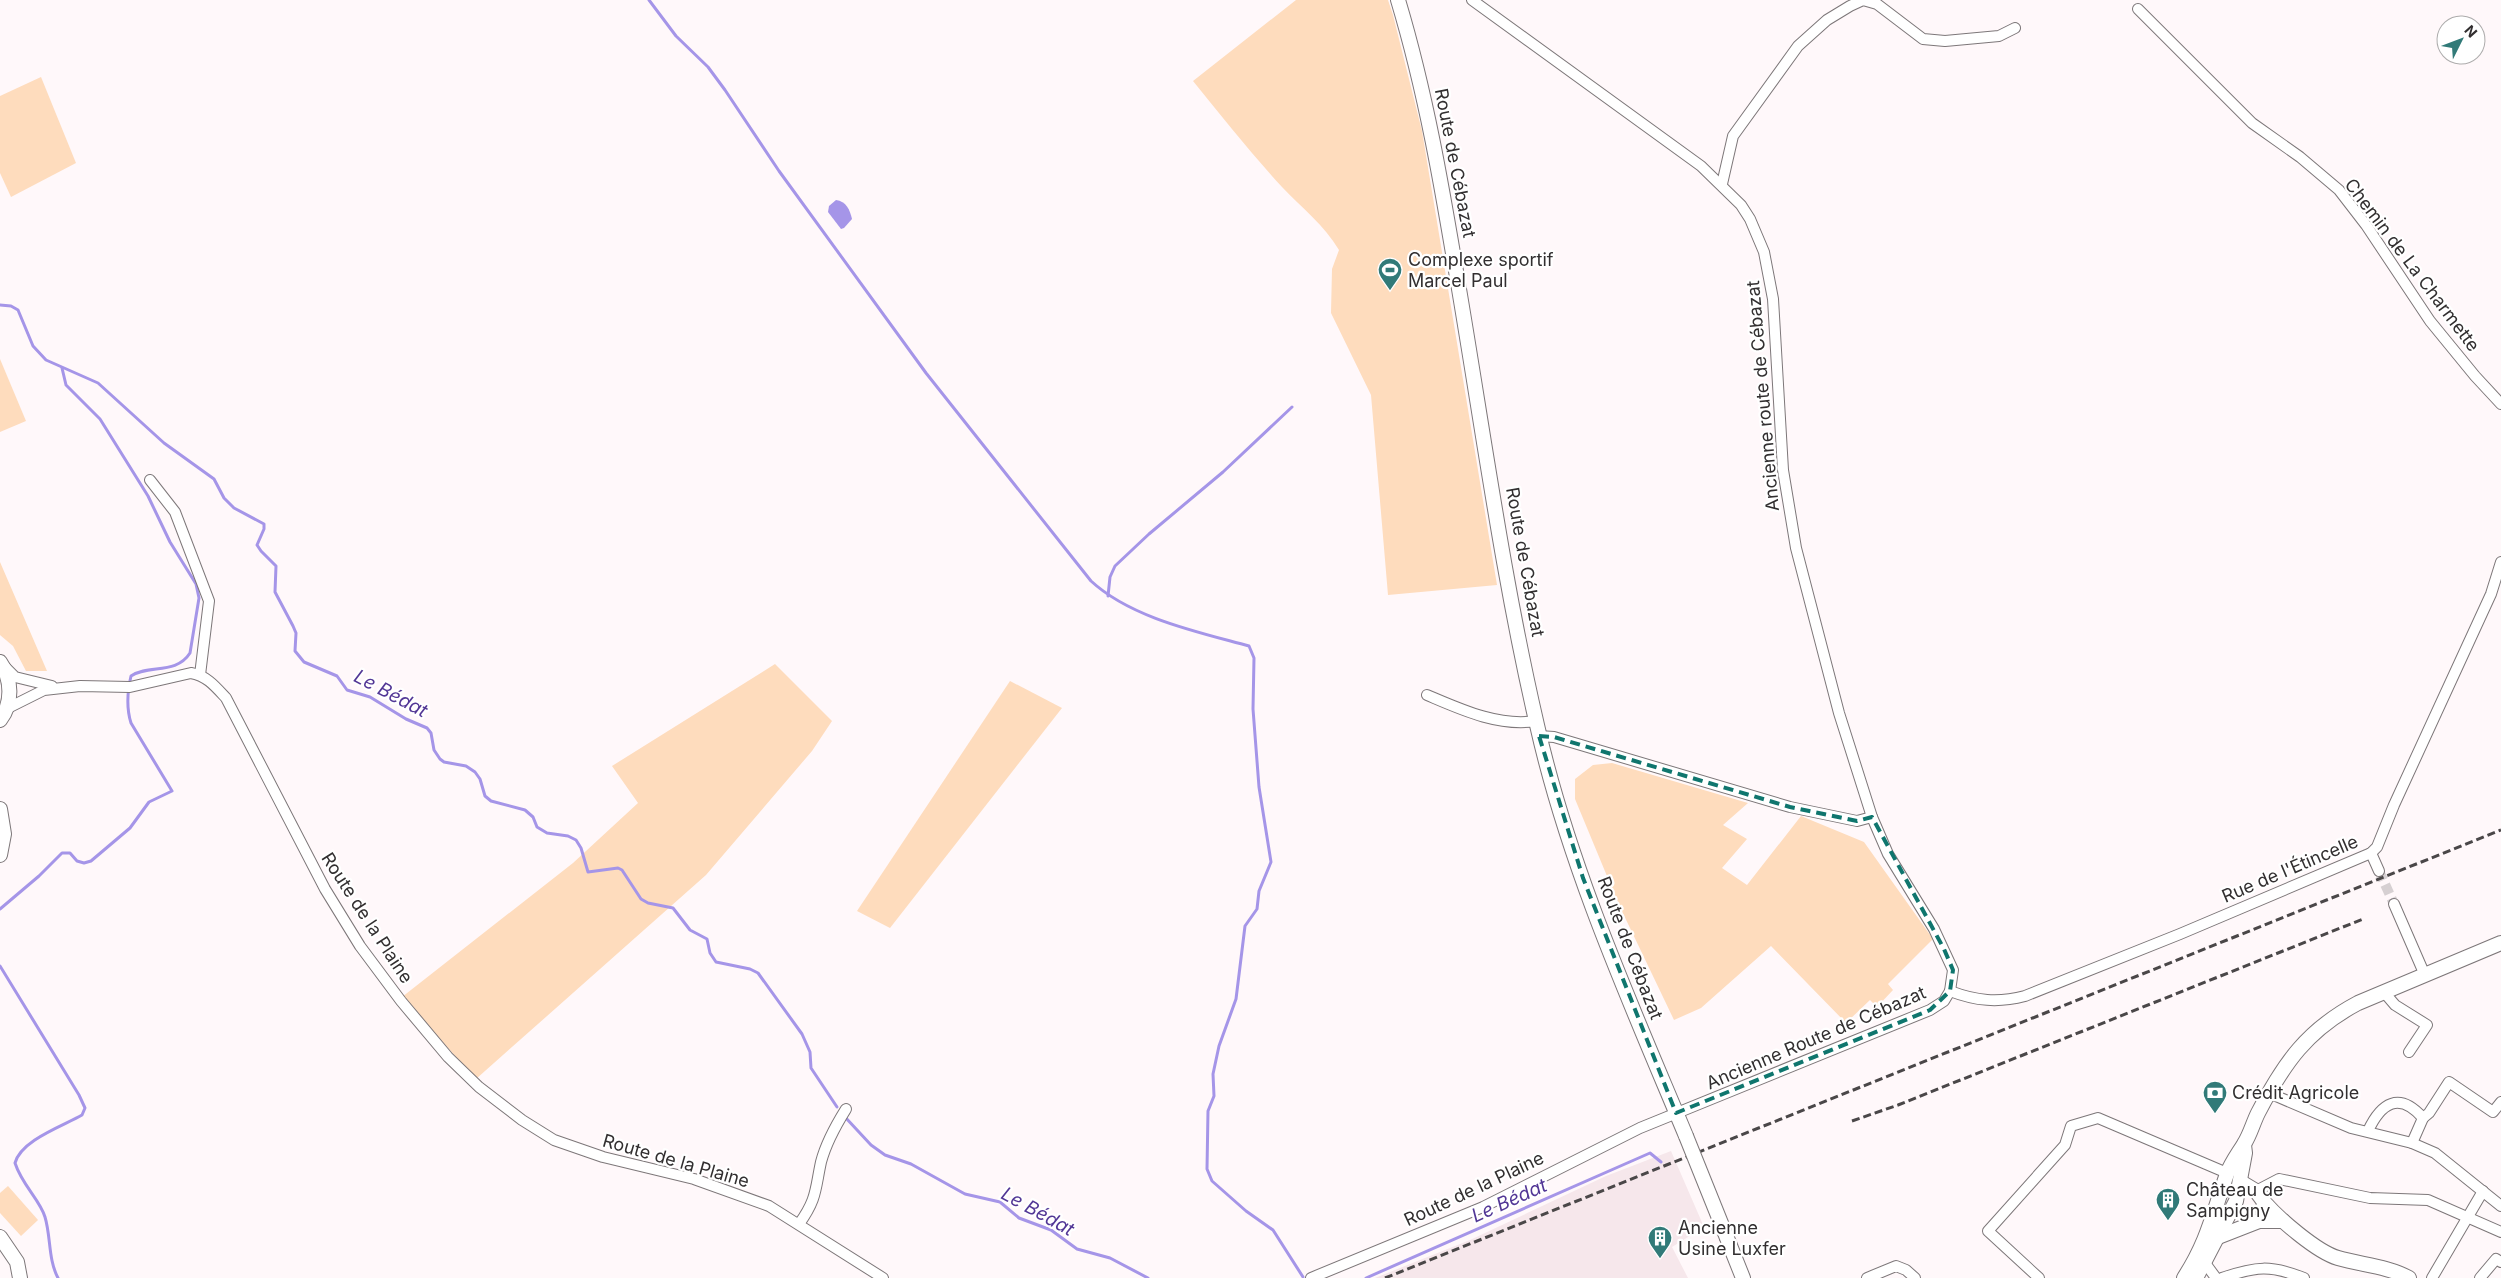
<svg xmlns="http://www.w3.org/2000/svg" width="2501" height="1278" viewBox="0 0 2501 1278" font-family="Inter,sans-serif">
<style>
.built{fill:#f6e7eb}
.green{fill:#fedcbd}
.water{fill:#a595e8}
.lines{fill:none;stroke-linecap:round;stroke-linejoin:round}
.stream{stroke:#a595e8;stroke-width:3}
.street-tunnel{stroke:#d6d0d2;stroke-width:10;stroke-dasharray:10 5;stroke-linecap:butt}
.street-casing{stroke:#7d7779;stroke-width:12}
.secondary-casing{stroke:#7d7779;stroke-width:16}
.street{stroke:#fff;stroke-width:10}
.secondary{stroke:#fff;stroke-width:14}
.rail{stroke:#4a4748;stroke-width:3;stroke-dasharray:8 4;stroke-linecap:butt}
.secondary-bridge-casing{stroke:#7d7779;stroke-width:16;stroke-linecap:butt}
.secondary-bridge{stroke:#fff;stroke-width:14}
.marked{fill:none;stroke:#0f766e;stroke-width:4;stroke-dasharray:10 6;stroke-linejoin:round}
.labels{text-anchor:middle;stroke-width:4.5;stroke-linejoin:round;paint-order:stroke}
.street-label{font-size:18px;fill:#322f30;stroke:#fff}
.poi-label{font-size:18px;fill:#322f30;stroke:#fff;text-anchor:start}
.water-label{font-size:19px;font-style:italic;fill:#523796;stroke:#fff}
</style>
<rect width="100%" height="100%" fill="#fff8fa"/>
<path class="built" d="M1671,1151L1704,1227L1672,1247L1688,1278H1375L1470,1240L1606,1176Z"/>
<g class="green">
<path d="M1296,0H1388L1393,15L1422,131L1497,585L1388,595L1371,395L1331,313L1332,269L1339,250C1324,225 1302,208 1282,187C1251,153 1222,117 1193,81Z"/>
<path d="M41,77L76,163L11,197L0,173V96Z"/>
<path d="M0,359L26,421L0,432Z"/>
<path d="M0,562L47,671H26L13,646L0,635Z"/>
<path d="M775,664L832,721L812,751L706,875L476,1079L402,997L573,863L638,803L612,766Z"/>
<path d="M1010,681L1062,708L890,928L857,911Z"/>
<path d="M1612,763L1748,803L1723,825L1747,839L1722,868L1747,885L1801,816L1864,842L1933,939L1888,984L1893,990L1877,1007L1870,1000L1846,1023L1771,946L1701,1008L1674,1020L1619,905L1575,799V779L1593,765Z"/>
<path d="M8,1186L38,1220L21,1236L0,1213V1193Z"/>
</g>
<path class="water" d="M836,200C846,201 850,210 852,219L844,228L841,229L828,212L829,206Z"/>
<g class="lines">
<g class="stream">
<path d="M649,0L676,36L708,67L725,90L779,171L926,373L1091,581C1131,618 1198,632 1249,646L1254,658L1253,709L1259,787L1271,862L1259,891L1257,909L1245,926L1236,999L1219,1046L1213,1074L1214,1096L1208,1111L1207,1169L1212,1181L1246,1211L1273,1230L1303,1277"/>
<path d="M0,305L11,306L18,310L33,346L46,360L98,383L164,443L214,479L224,498L234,508L264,524V529L257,545L261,551L276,566L275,592L293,626L296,633L295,651L304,662L337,676L347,690L370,697L406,719L427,728L431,733L434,750L440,759L444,762L466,766L475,772L480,779L485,796L491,801L525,810L533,817L537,827L547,833L568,836L576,840L581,848L588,872L618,868L622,870L641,899L648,903L673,908L690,930L707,939L710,953L716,962L750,969L758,973L802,1034L810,1052L811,1068L837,1107"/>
<path d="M1108,596L1110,577L1115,566L1149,534L1223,472L1292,407"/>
<path d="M0,909L39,876L62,853H70L77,861L84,863L91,861L130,828L149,802L172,791L131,723C126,707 127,693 131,676C149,664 176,675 190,653L199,598L196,584L170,542L148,496L100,419L66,385L62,368"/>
<path d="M0,966L79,1095L85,1108L82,1115C63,1126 21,1140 15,1163C22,1185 40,1200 45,1217C51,1237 48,1259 58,1278"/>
<path d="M845,1117L871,1145L885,1155L911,1164L965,1194L1000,1202L1019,1218L1051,1230L1077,1249L1110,1258L1148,1278"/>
<path d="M1366,1278L1650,1153L1661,1162"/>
</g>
<path class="street-tunnel" d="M2379,871L2394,904"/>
<defs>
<g id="street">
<path d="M2138,9L2252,123L2300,157L2339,190L2366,225L2430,321L2475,376L2501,404"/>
<path d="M1722,184L1733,136L1798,46L1827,20L1850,6L1863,0L1877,4L1923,39L1945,41L1999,36L2015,28"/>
<path d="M150,480L175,512L209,601L200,675"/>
<path d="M5,667L15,677L52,686"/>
<path d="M1427,695C1460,709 1498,727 1536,721"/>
<path d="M6,709L44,690L80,686L130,687L191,673C207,676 215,686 226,698L325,889L360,946L401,1001L448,1057L479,1087L522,1120L554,1140L603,1157L694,1179L769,1206L883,1278"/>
<path d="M1539,736L1554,737L1790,807L1857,821L1872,817"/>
<path d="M2371,853L2379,871"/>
<path d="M2394,904L2424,973"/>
<path d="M1950,991C1976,1001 1998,1003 2025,996L2180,934L2371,853L2377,847L2394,805L2491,594L2501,562"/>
<path d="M2383,991L2395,1005L2427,1025L2409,1052"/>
<path d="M2269,1093L2351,1128L2412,1143L2435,1153L2501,1206"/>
<path d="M2423,1118L2429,1113L2449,1082L2493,1112L2501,1102"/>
<path d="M2368,1131C2381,1103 2399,1091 2423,1118L2412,1143"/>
<path d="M2256,1191L2279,1179L2370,1198L2428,1200L2501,1232"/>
<path d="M799,1224C817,1199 815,1190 821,1162C826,1143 836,1125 846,1109"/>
<path d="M2205,1263L2216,1278"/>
<path d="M1311,1278L1483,1207L1640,1128L1930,1010L1944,1001L1950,991L1953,970L1934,929L1888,854L1872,817L1839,713L1796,548L1783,470L1773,299L1764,252L1750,219L1741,205L1701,166L1472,0"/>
<path d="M1867,1278L1896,1266L1906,1270L1915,1278"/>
<path d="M2039,1278L1988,1231L2065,1145L2071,1126L2098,1118L2227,1173"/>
<path d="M2222,1278C2256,1266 2271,1265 2304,1278"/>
<path d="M2432,1278L2483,1191"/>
<path d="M2480,1278L2496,1259L2501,1262"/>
</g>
<g id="secondary">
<path d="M1398,0C1426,93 1442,187 1458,283C1483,430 1503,579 1537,725C1569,867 1630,1002 1686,1136"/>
<path d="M0,662C12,679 13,703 0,720"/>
<path d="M0,809L4,834L0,855"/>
<path d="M2241,1182L2256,1191L2264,1202L2263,1211"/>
<path d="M2264,1202C2279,1219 2317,1252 2338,1258C2362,1265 2387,1266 2409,1278"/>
<path d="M0,1237L17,1262L20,1278"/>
<path d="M2218,1237L2259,1221H2283"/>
<path d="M1727,1238L1743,1278"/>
<path d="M2184,1278C2208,1241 2213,1213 2227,1174C2231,1163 2238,1154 2244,1144C2250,1135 2253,1123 2258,1113C2284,1063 2307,1030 2358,1003L2501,943"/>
<path d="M2196,1278L2236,1201L2245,1153L2244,1145"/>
</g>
</defs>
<use href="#street" class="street-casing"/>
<use href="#secondary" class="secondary-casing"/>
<use href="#street" class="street"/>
<use href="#secondary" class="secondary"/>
<g class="rail">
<path d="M1852,1121L1898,1105L2363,919"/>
<path d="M1385,1278L2501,830"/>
</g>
<defs>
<path id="secondary-bridge" d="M1686,1136L1727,1238"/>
</defs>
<use href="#secondary-bridge" class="secondary-bridge-casing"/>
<use href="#secondary-bridge" class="secondary-bridge"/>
</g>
<path class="marked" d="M1539,736L1554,737L1790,807L1857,821L1872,817L1944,949L1953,970L1950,991L1930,1010L1676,1113L1583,878Z"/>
<defs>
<symbol id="stadium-pin" viewBox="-11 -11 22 30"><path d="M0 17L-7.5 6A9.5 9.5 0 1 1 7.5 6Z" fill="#317a78" stroke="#fff"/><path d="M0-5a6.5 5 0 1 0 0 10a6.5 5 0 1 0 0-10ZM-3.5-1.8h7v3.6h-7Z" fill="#fff"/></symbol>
<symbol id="bank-pin" viewBox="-11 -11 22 30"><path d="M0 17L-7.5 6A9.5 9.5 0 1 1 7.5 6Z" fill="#317a78" stroke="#fff"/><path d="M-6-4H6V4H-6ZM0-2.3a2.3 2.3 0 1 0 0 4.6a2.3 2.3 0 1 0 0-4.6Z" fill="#fff"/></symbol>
<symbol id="building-pin" viewBox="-11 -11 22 30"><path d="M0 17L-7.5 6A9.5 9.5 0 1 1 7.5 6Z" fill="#317a78" stroke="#fff"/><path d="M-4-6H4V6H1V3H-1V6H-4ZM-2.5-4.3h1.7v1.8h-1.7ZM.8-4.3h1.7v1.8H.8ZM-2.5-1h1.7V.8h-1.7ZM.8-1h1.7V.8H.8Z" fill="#fff"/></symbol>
</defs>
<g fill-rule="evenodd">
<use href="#stadium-pin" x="1376" y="256" width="28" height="38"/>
<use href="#bank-pin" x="2201" y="1079" width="28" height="38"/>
<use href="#building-pin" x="2154" y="1186" width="28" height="38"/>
<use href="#building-pin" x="1646" y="1224" width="28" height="38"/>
</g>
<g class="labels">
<g class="street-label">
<text transform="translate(1455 163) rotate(79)" y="6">Route de Cébazat</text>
<text transform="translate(2412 265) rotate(53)" y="6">Chemin de La Charmette</text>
<text transform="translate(1763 396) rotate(-95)" y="6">Ancienne route de Cébazat</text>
<text transform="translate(1525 562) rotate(80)" y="6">Route de Cébazat</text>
<text transform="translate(2290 869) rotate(-23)" y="6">Rue de l'Étincelle</text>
<text transform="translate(367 918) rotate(57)" y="6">Route de la Plaine</text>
<text transform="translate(1630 948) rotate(69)" y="6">Route de Cébazat</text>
<text transform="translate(1816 1038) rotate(-23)" y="6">Ancienne Route de Cébazat</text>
<text transform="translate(676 1161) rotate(16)" y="6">Route de la Plaine</text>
<text transform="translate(1474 1189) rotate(-25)" y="6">Route de la Plaine</text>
</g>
<g class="poi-label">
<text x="1408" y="266">Complexe sportif<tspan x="1408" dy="21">Marcel Paul</tspan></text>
<text x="2232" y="1099">Crédit Agricole</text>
<text x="2186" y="1196">Château de<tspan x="2186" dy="21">Sampigny</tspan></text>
<text x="1678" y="1234">Ancienne<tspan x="1678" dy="21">Usine Luxfer</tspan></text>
</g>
<g class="water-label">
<text transform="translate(391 693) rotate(28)" y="7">Le Bédat</text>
<text transform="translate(1509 1200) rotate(-24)" y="7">Le Bédat</text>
<text transform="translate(1038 1211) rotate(29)" y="7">Le Bédat</text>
</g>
</g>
<g transform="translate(2461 40) rotate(48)"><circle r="24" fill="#ffffff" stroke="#adacac"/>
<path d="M0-4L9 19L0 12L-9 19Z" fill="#317a78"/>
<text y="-8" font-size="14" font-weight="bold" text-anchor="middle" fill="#322f30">N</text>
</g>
</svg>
